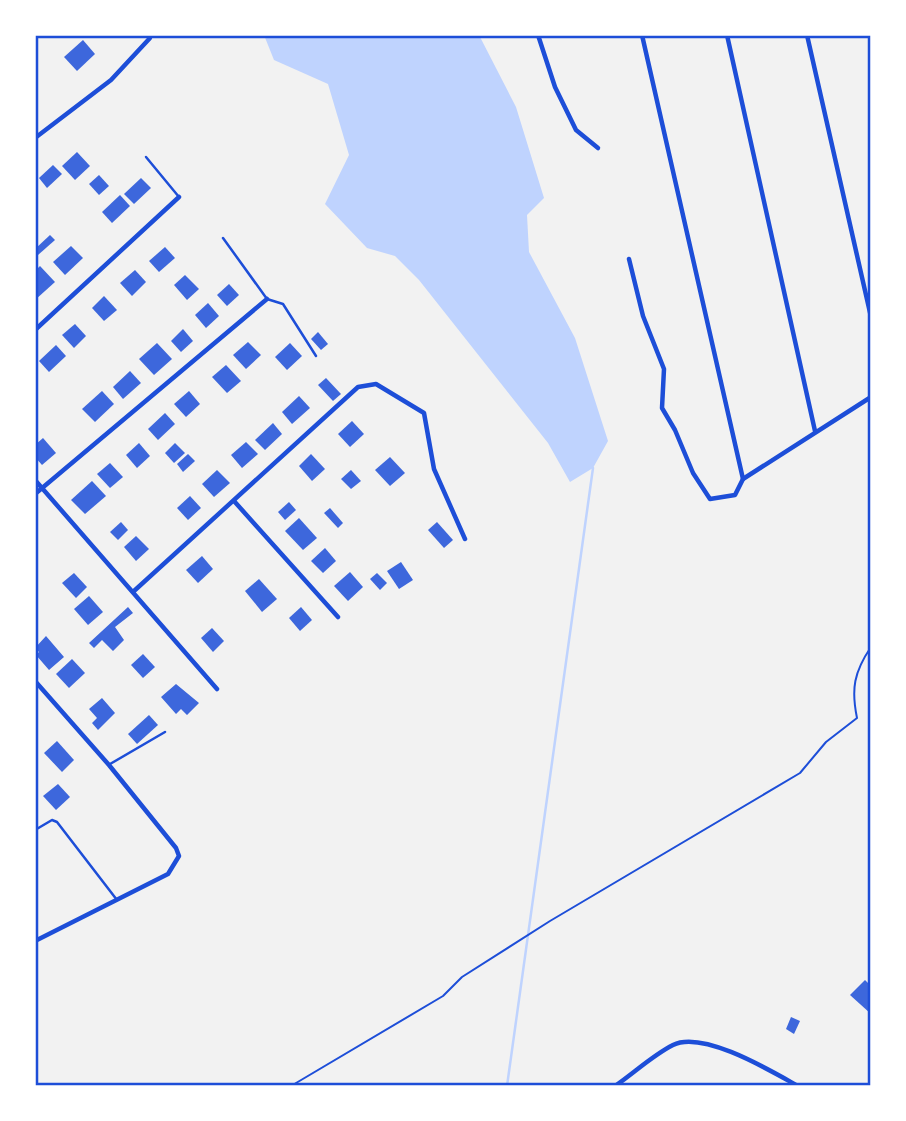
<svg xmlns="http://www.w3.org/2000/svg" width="906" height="1121" viewBox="0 0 906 1121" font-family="Ubuntu,sans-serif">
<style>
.water{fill:#bfd3fe}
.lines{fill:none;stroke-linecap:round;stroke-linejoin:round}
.stream{stroke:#bfd3fe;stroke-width:2.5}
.building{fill:#3d67dc}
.path{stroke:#1d4ed8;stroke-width:2}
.service{stroke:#1d4ed8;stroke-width:2.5}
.minor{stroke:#1d4ed8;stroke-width:4.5}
.neatline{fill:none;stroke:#1d4ed8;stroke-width:2.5}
</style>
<rect width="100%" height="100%" fill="#f2f2f2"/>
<path class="water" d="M264,35H479L516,107L544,198L527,215L529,252L575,338L608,441L593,468L570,482L548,443L419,280L395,256L367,248L325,204L349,155L328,84L274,60Z"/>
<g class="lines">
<path class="stream" d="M507,1086L593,468"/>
</g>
<g class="building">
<path d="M83,40L95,54L77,71L64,57Z"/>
<path d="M77,152L90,166L75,180L62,166Z"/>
<path d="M53,165L62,174L47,188L39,178Z"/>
<path d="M99,175L109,186L99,195L89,184Z"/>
<path d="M141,178L151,188L134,204L124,194Z"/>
<path d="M120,195L130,206L112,223L102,212Z"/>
<path d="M50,235L55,240L38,255L35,249Z"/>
<path d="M71,246L83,258L65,275L53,262Z"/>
<path d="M165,247L175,258L159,272L149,261Z"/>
<path d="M40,266L55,282L35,300V271Z"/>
<path d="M135,270L146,282L132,296L120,283Z"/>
<path d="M185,275L199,289L187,300L174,285Z"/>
<path d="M229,284L239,295L227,306L217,295Z"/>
<path d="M104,296L117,310L104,321L92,308Z"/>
<path d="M208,303L219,316L206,328L195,315Z"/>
<path d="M75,324L86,336L74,348L62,335Z"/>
<path d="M183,329L193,341L181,352L171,341Z"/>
<path d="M318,332L328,344L321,350L311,339Z"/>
<path d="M248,342L261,355L246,369L233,355Z"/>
<path d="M157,343L172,359L154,375L139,359Z"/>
<path d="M290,343L302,356L287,370L275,357Z"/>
<path d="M56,345L66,356L49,372L39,361Z"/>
<path d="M226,365L241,381L227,393L212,377Z"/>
<path d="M130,371L141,383L123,399L113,387Z"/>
<path d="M326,378L341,394L333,401L318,385Z"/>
<path d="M102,391L114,404L95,422L82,409Z"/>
<path d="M189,391L200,404L186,417L174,404Z"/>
<path d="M299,396L310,408L292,424L282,412Z"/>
<path d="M165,413L175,424L158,440L148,429Z"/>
<path d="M352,421L364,434L350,447L338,434Z"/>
<path d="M273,423L282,434L265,450L255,440Z"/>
<path d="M43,438L56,453L42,465L35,457V445Z"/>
<path d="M246,442L258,454L242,468L231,455Z"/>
<path d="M139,443L150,456L137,468L126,455Z"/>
<path d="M175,443L185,453L174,463L165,453Z"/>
<path d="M188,454L195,461L183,472L177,464Z"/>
<path d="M311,454L325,469L312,481L299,466Z"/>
<path d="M390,457L405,473L390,486L375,470Z"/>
<path d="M110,463L123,477L110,488L97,474Z"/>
<path d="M217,470L230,483L214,497L202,484Z"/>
<path d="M351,470L361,481L351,489L341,479Z"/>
<path d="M92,481L106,496L85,514L71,500Z"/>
<path d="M190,496L201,508L188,520L177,508Z"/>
<path d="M289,502L296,510L285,520L278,512Z"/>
<path d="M330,508L343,523L338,528L324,513Z"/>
<path d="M299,518L317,538L303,550L285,531Z"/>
<path d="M121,522L128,530L118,540L110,532Z"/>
<path d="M437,522L453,540L444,548L428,530Z"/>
<path d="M136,536L149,549L136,561L124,547Z"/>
<path d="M325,548L336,561L323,573L311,561Z"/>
<path d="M202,556L213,569L198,583L186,570Z"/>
<path d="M401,562L413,580L399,589L387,571Z"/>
<path d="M350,572L363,587L348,601L334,586Z"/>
<path d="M74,573L87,587L76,598L62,583Z"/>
<path d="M377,573L387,583L380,590L370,579Z"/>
<path d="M259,579L277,599L262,612L245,591Z"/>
<path d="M89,596L103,612L88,625L74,609Z"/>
<path d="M128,607L133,613L115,627L124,640L113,651L102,640L94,648L89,643Z"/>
<path d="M301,607L312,620L300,631L289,618Z"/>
<path d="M212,628L224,641L213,652L201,638Z"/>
<path d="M46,636L64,657L49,670L36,655L39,652L35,648Z"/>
<path d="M143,654L155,667L143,678L131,665Z"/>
<path d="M72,659L85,673L69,688L56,674Z"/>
<path d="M176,684L199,703L187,715L181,709L176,714L161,697Z"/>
<path d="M102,698L115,713L98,730L92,723L97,718L89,709Z"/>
<path d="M149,715L158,725L137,744L128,734Z"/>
<path d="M57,741L74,760L62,772L44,753Z"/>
<path d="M58,784L70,797L56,810L43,796Z"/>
<path d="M865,980L871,986V1014L850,995Z"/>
<path d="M791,1017L800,1021L794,1034L786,1029Z"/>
</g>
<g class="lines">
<path class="path" d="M291,1086L443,996L462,977L550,921L800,773L826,742L857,718C851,689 854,672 871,647"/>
<g class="service">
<path d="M146,157L179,197"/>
<path d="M223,238L267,299L283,304L316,356"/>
<path d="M110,764L165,732"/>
<path d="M35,830L52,820L57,822L117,900"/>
</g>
<g class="minor">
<path d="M538,35L555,87L576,130L598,148"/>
<path d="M642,35L743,479"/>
<path d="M727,35L815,431"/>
<path d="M807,35L871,317"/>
<path d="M35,138L111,80L150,38"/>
<path d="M629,259L643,316L664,369L662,408L675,430L693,473L710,499L735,495L743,479L871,397"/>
<path d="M35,330L179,197"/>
<path d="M35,480L217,689"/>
<path d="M35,494L267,299"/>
<path d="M234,501L338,617"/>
<path d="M134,591L358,387L376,384L424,413L434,469L465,539"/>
<path d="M35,681L109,765L176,848L179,856L168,874L35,941"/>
<path d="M615,1086C634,1073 653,1055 673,1045C703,1030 771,1071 798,1086"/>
</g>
</g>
<rect width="906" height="1121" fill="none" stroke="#ffffff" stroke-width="74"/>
<rect x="37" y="37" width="832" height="1047" class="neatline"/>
</svg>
